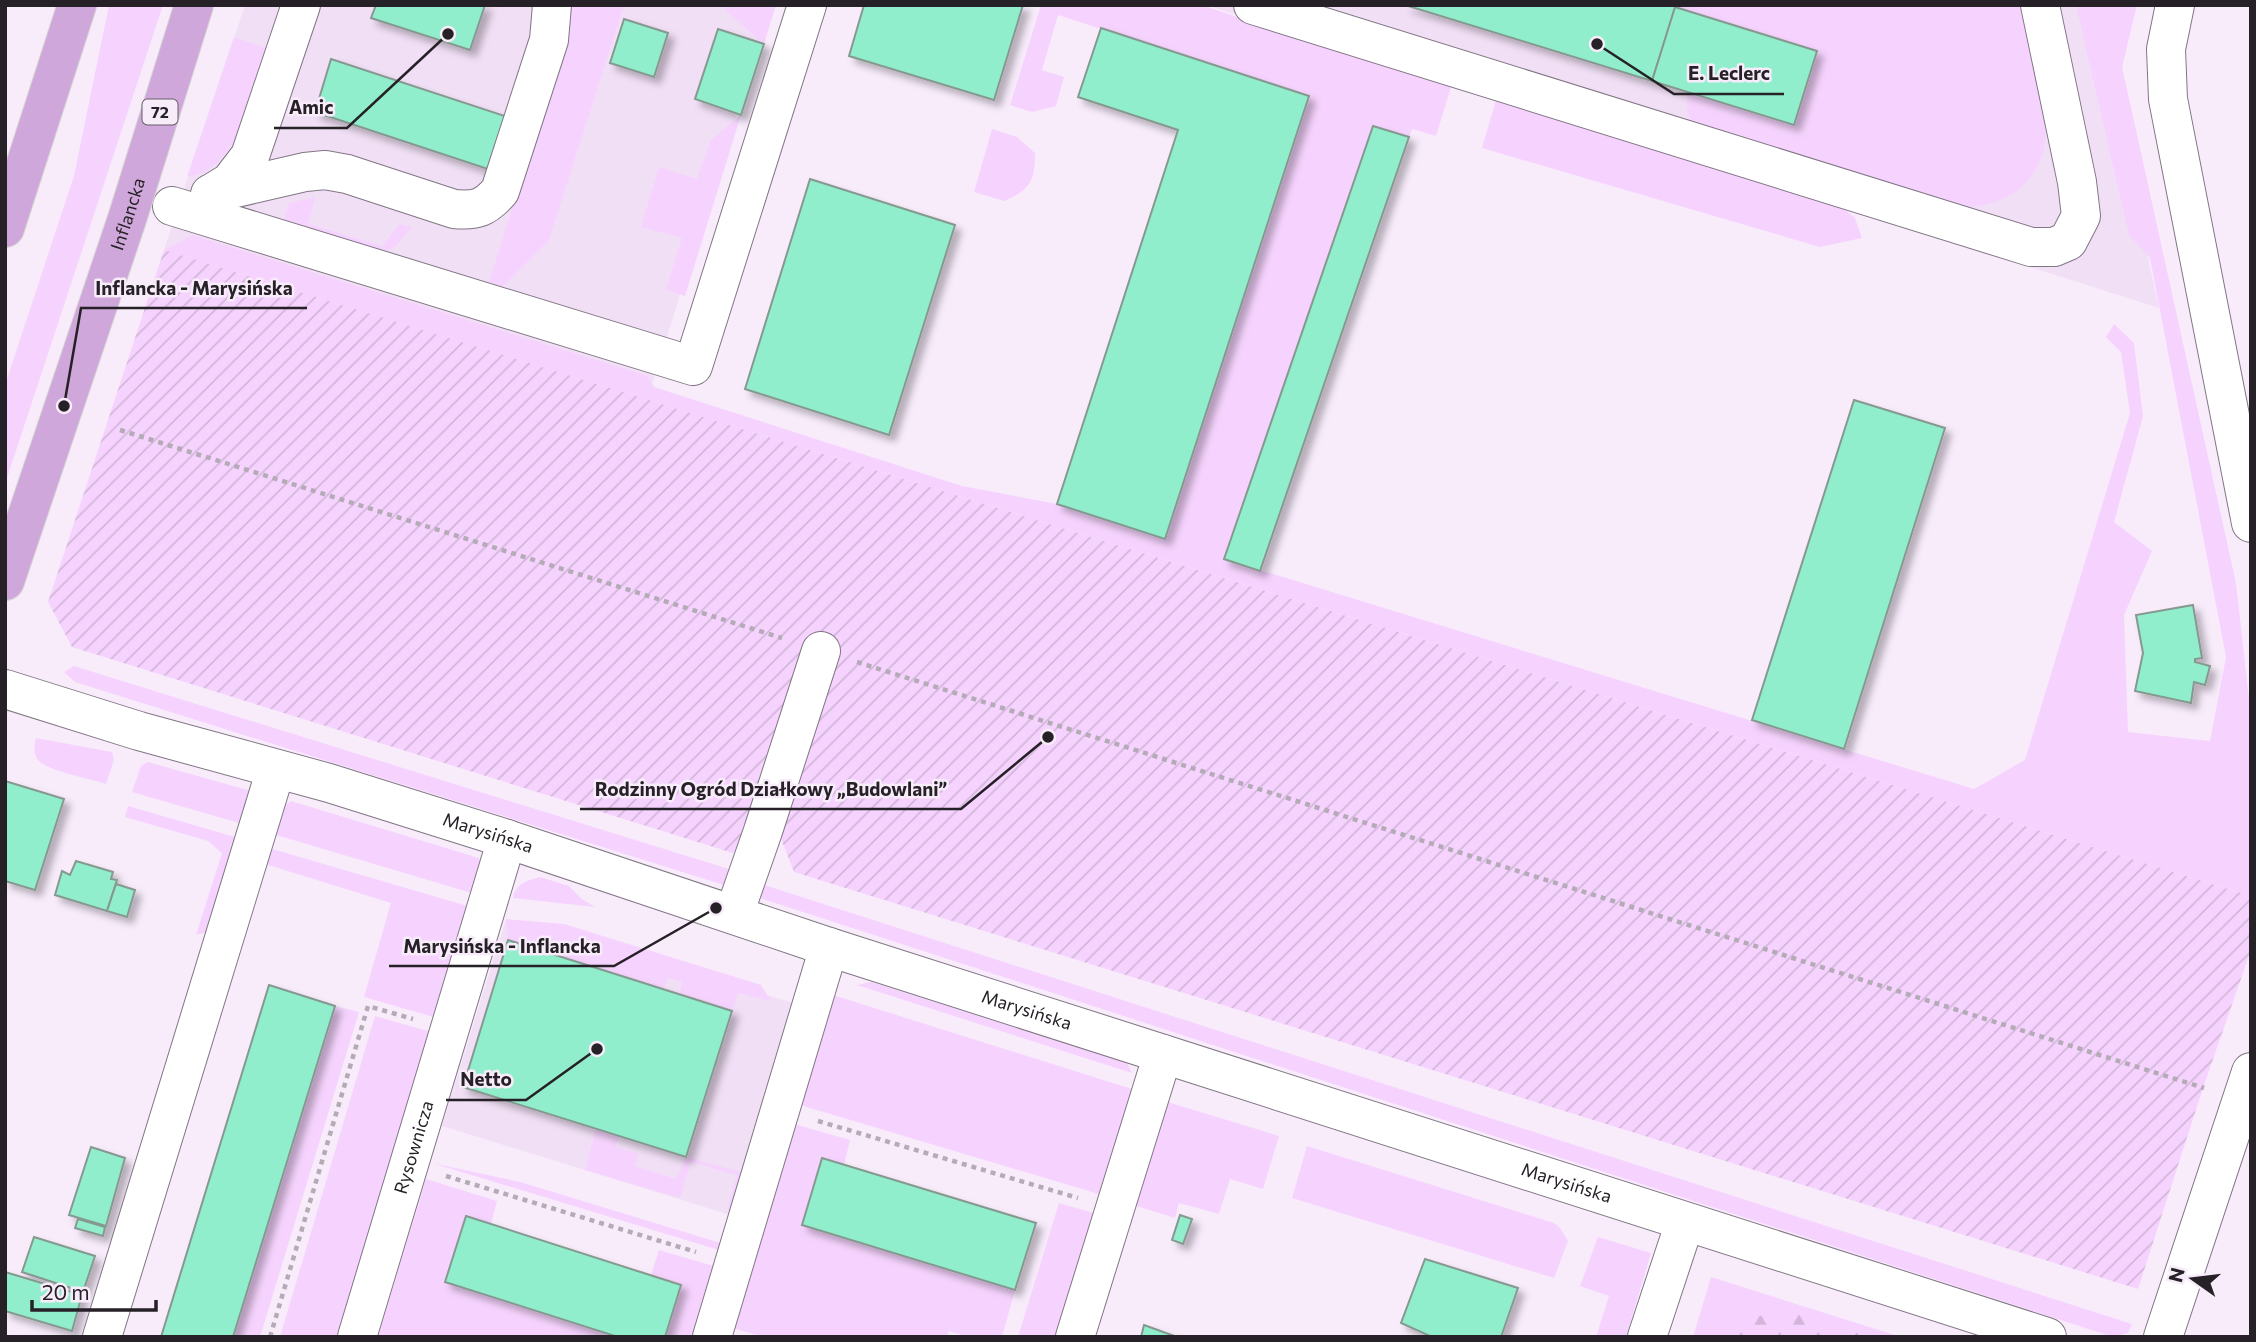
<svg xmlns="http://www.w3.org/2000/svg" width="2256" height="1342" viewBox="0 0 2256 1342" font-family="Commissioner,sans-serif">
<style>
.built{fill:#f1dff5}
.grass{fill:#f6d3fe}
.forest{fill:url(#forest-firs)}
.garden{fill:url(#garden-furrows)}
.building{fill:#91eecc;stroke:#869991;stroke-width:2;filter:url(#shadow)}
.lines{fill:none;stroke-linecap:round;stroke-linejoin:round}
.minor-casing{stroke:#817684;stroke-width:40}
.major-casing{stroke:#d4d3d4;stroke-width:40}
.path{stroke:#b4abb7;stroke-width:4.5;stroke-dasharray:5 5;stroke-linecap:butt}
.minor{stroke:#fff;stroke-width:38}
.major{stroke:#d0a7da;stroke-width:38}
.labels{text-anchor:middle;stroke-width:5;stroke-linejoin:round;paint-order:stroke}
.shield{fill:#f8ecfb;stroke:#655e67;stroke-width:2}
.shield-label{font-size:16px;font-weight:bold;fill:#262127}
.street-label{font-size:18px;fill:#262127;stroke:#f8ecfb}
.leader{fill:none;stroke:#262127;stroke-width:2.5}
.callout-dot{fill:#262127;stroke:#f8ecfb;stroke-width:2.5}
.callout-label{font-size:19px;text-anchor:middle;font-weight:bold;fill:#262127;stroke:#f8ecfb;stroke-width:5;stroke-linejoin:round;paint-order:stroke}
</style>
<defs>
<pattern id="forest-firs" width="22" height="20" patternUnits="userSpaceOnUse" patternTransform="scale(1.75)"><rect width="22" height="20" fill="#f6d3fe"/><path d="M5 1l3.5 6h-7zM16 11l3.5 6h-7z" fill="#d3b5da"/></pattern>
<pattern id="garden-furrows" width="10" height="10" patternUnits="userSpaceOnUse" patternTransform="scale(1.75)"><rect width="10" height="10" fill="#f6d3fe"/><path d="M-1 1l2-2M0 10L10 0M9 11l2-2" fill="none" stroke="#d3b5da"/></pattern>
<filter id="shadow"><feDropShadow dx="6" dy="6" stdDeviation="3.5" flood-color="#0004"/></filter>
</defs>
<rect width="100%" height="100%" fill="#f8ecfb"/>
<g class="built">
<path d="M245,5H771L647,400L164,250Z"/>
<path d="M1206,5H2092L2159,308Z"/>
<path d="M506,919L804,1006L737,1217L442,1126Z"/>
</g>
<g class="grass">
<path d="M109,5H163L5,484V385L74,176Z"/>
<path d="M569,5H624L549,240L502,287L489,282L566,39Z"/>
<path d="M727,5H776L764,44L725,10Z"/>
<path d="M1041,5H1201L1451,87L1436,136L1412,129L1409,137L1373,127L1224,559L1974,789L2025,760L2130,413L2121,352L2106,337L2114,324L2134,343L2143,416L2114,522L2152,551L2124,615L2128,732L2210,741L2226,657L2150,258L2129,235L2076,5H2137L2122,67L2236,583L2251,717V896L164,250L192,235L648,376L654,387L962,486L1057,504L1165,539L1309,96L1058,15L1042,70L1064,77L1056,106L1032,112L1010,105Z"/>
<path d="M1676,5H2021C2027,32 2033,58 2039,84C2041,96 2046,109 2046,121C2048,173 2017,205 1966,207L1692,123C1686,112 1686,104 1689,92L1794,124L1817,51L1675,7Z"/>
<path d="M234,37L266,48C254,87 244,147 208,170C202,174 194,175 187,177Z"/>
<path d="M1496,100L1838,204L1855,218L1862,238L1820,247L1482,148Z"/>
<path d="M741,115L685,296L666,290L682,238L641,227L659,167L697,179L711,140Z"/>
<path d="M992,129L1017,137L1035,153C1035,181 1030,190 1004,201L974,192Z"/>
<path d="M315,197L308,224L382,246L400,224L412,227L395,247L378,254L283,225L289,203Z"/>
<path d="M74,666L732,870L727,886L75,682L64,672Z"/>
<path d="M36,738L112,752L114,760L106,784C91,779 47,771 38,760C33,753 34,745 36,738Z"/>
<path d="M148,762L251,791L246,825L132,792L141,766Z"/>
<path d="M291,801L479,858L482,868L475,894L273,834L280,809Z"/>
<path d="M128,806L242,839L214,930L196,935L222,853L208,841L125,817Z"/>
<path d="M269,848L471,907L437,1018L364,997L391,903L265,864Z"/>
<path d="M540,877L569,886L582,899L595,907L513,898C516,883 527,881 540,877Z"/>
<path d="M761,884L2132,1324L2128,1333L2113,1337L760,898Z"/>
<path d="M506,919L564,924L761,985L771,1001L738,993L732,1011L680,994L682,982L667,978L664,989L508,940Z"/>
<path d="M871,982L1127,1063L1132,1073L857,985Z"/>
<path d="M833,995L1135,1090L1102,1195L800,1105Z"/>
<path d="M335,1006L359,1012L260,1337H233Z"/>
<path d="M375,1016L435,1033L342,1337H280Z"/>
<path d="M1161,1100L1279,1136L1263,1189L1230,1179L1219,1214L1179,1203L1175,1218L1130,1204Z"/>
<path d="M794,1124L850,1140L844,1165L822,1158L802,1225L1015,1290L1002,1337H969L949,1331L947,1337H763L733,1328Z"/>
<path d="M596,1129L619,1136L615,1147L638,1154L635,1166L676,1179L686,1157L745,1173L732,1215L728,1208L737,1175L691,1162L680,1198L585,1170Z"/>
<path d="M1307,1146L1554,1223L1560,1228L1568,1241L1554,1278L1292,1198Z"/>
<path d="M432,1163L520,1182L724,1244L722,1251Z"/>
<path d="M426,1179L497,1201L491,1224L466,1217L446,1282L618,1337H378Z"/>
<path d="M1059,1203L1094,1213L1057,1337H1018Z"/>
<path d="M1598,1237L1651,1253L1626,1337H1596L1609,1296L1580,1286Z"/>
<path d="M659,1250L717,1267L696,1337H665L681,1285L651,1275Z"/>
<path d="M1711,1277L1901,1337H1693Z"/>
</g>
<path class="forest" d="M1791,1312L1869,1337H1734C1743,1313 1770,1314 1791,1312Z"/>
<path class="garden" d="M164,250L2251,896V950L2203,1088L2138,1289L794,872L780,836L749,827L733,853L72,647L48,602Z"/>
<g class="building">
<path d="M376,5H485L470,50L371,18Z"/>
<path d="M864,5H1023L994,100L849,56Z"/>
<path d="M1405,5H1676L1652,81Z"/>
<path d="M1675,7L1817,51L1794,125L1652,81Z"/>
<path d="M624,19L668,33L654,77L610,63Z"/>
<path d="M1101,28L1309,96L1165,539L1057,504L1178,130L1078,97Z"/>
<path d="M718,29L764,44L741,115L695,99Z"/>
<path d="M331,59L520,121L503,174L315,112Z"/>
<path d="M1373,126L1409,137L1260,571L1224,559Z"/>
<path d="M810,179L955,225L889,435L745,389Z"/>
<path d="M1854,400L1945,428L1844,749L1752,720Z"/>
<path d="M2193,605L2202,658L2195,659V662L2210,666L2205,685L2194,682L2191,703L2135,691L2143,653L2136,615Z"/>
<path d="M5,781L64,799L35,890L5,881Z"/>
<path d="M76,861L113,872L111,879L117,880L107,911L55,895L62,871L70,875Z"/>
<path d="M116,884L135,890L127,917L107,911Z"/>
<path d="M508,940L732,1011L686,1157L463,1087Z"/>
<path d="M269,985L335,1006L233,1337H161Z"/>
<path d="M91,1147L125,1158L106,1226L69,1215Z"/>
<path d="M822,1158L1036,1223L1015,1290L802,1225Z"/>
<path d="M1180,1215L1192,1219L1183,1244L1172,1240Z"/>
<path d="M466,1216L681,1285L665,1337H618L445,1282Z"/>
<path d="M78,1219L105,1227L103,1236L75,1228Z"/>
<path d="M34,1237L95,1256L83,1292L22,1272Z"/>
<path d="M1425,1259L1518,1288L1501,1337H1432L1401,1323Z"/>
<path d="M5,1272L82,1295L72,1331L5,1311Z"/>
<path d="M1144,1325L1177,1337H1141Z"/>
</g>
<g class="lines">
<defs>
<g id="minor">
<path d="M1253,5L2031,247H2054L2068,241L2081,216L2077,182L2040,5"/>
<path d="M2175,5L2166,49L2168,99L2251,523"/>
<path d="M212,193L230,182L250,156L301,5"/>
<path d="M210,194L305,172L325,170L347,174L454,209C477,211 485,208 500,191L549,40L552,5"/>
<path d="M172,206L693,366L807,5"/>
<path id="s1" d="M5,689L139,731L329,783L507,839L829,947L2047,1337"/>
<path d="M734,914L763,831L821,651"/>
<path d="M102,1337L276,769"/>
<path id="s2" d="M357,1337L507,839"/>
<path d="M712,1337L829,947"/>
<path d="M1075,1337L1163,1054"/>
<path d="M1647,1337L1685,1222"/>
<path d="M2163,1337L2251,1072"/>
</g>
<g id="major">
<path d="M5,228L77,5"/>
<path id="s3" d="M5,581L127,219L194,5"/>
</g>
</defs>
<use href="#minor" class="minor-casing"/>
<use href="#major" class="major-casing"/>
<g class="path">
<path d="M120,430L782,638"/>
<path d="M857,662L2204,1088"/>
<path d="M818,1121L1078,1198"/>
<path d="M446,1176L696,1252"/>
<path d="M270,1337L368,1006L413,1019"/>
</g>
<use href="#minor" class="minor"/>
<use href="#major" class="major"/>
</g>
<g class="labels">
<rect class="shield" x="142.5" y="99.5" width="35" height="25" rx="5"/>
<g class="shield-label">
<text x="160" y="118">72</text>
</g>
<g class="street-label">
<text dy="6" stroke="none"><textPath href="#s3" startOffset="387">Inflancka</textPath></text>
<text dy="6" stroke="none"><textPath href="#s1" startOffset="504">Marysińska</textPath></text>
<text dy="6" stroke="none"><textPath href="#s1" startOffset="1071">Marysińska</textPath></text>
<text dy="6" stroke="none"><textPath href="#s2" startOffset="198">Rysownicza</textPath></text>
<text dy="6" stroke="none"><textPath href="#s1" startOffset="1638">Marysińska</textPath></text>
</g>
</g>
<path class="leader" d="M1597 44L1674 94H1784M448 34L347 128H274M64 406L81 308H307M1048 737L961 809H580M716 908L614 966H389M597 1049L526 1100H446"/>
<g class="callout-dot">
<circle cx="1597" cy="44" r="7"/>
<circle cx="448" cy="34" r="7"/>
<circle cx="64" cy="406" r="7"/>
<circle cx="1048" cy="737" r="7"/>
<circle cx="716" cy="908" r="7"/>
<circle cx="597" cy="1049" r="7"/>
</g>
<g class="callout-label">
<text x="1729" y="80">E. Leclerc</text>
<text x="311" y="114">Amic</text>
<text x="194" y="295">Inflancka - Marysińska</text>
<text x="771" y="796">Rodzinny Ogród Działkowy „Budowlani”</text>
<text x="502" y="953">Marysińska - Inflancka</text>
<text x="486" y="1086">Netto</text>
</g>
<rect width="2256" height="1342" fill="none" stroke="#262127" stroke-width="14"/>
<g transform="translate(2193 1279) rotate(284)" stroke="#f8ecfb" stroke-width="5" paint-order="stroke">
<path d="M0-5L12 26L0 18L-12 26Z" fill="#262127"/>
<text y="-10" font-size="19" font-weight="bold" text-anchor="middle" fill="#262127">N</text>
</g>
<path d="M32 1300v10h124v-10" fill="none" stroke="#262127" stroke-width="3.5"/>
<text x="42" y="1300" font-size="21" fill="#262127" stroke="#f8ecfb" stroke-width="5" paint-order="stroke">20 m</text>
</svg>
